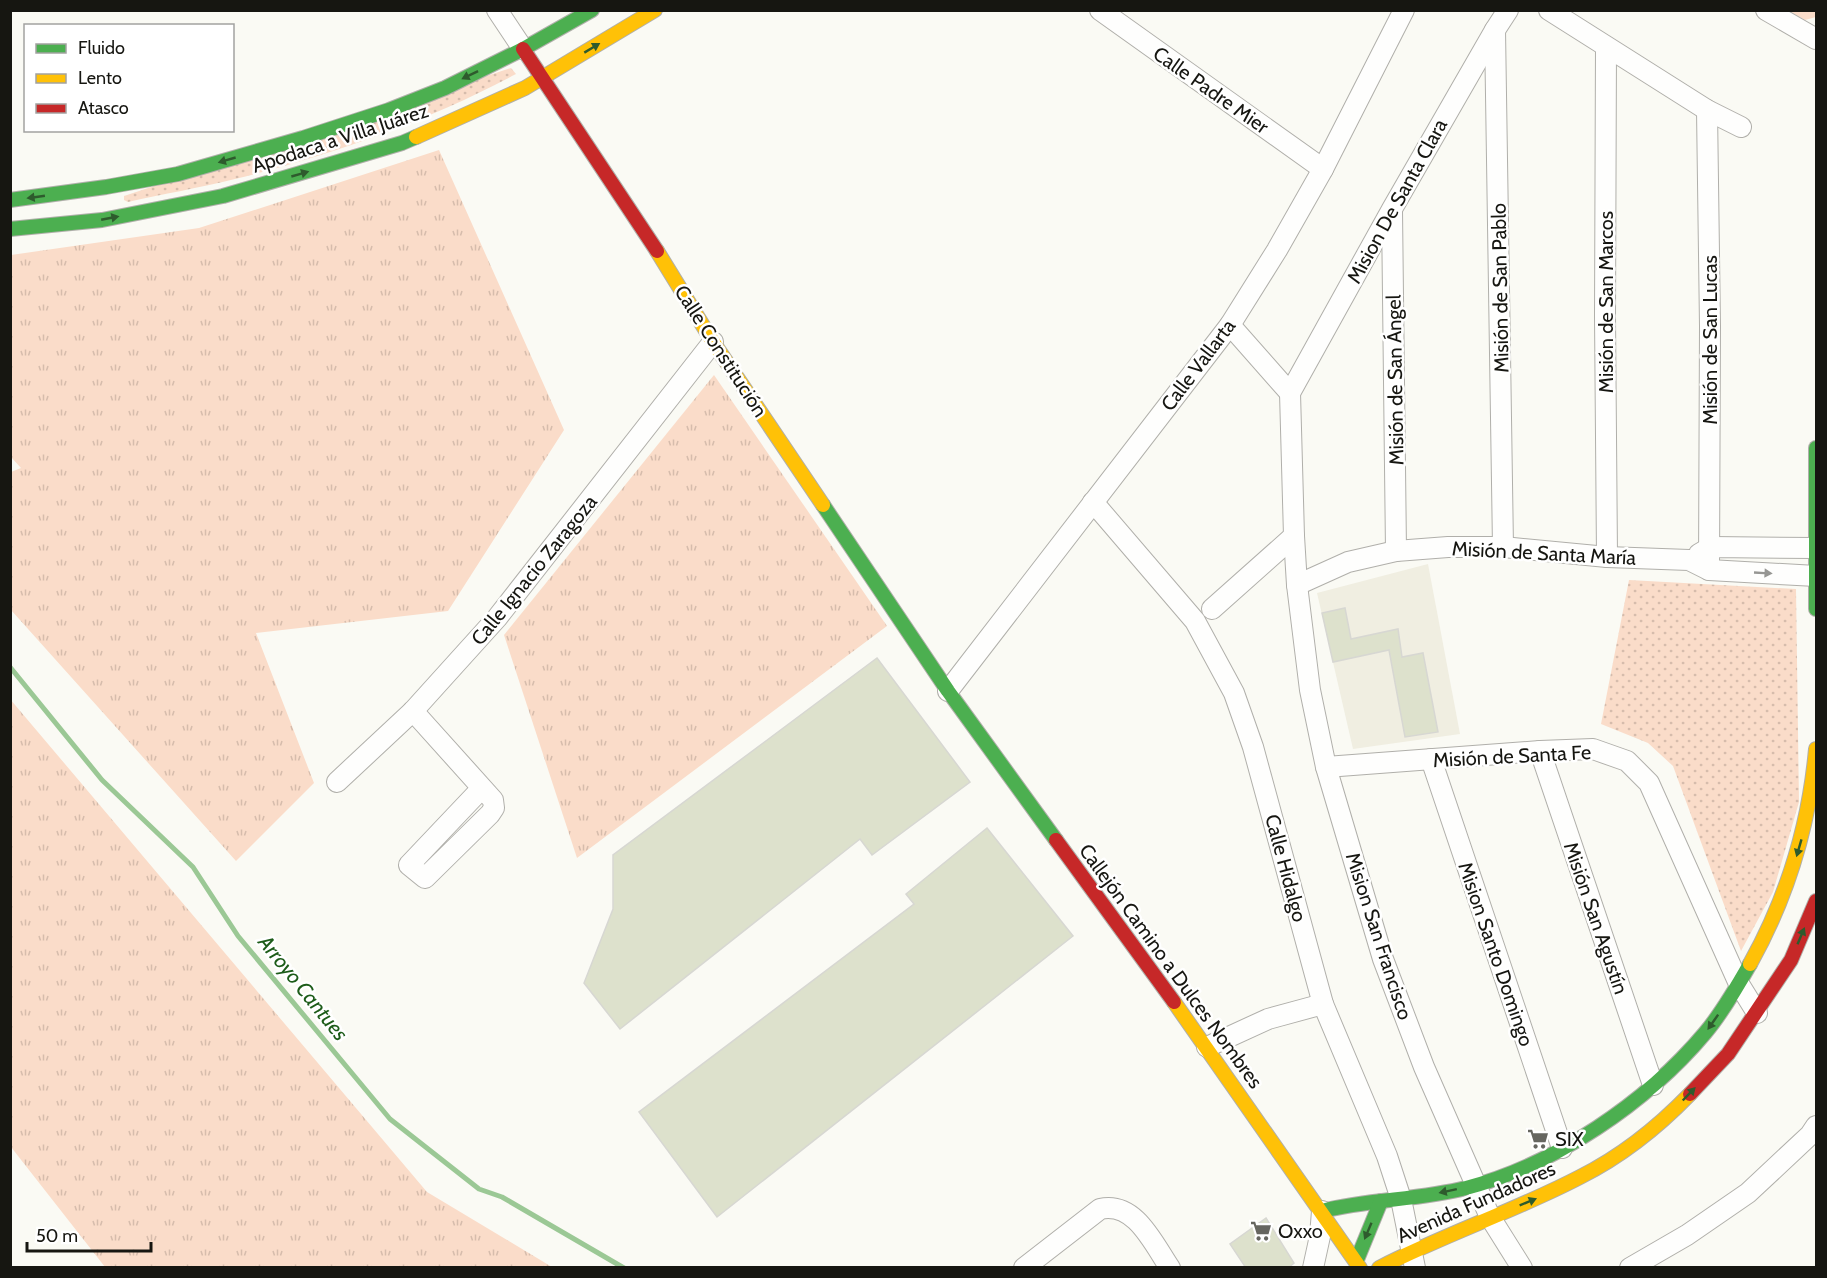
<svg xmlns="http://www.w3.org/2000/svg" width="1827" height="1278" viewBox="0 0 1827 1278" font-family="Cabin,sans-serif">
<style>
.built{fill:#f0eee1}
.grass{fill:url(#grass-tufts)}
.park{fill:url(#park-dots)}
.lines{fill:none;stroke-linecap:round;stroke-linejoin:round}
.stream{stroke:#9bc895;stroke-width:5}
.building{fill:#dde1cc;stroke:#d7d7d2;stroke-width:1.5}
.street-casing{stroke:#b0afaa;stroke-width:22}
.fast-casing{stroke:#b0afaa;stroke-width:16}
.slow-casing{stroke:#b0afaa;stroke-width:16}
.jam-casing{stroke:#b0afaa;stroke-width:16}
.street{stroke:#fefefd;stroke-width:20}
.fast{stroke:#4caf50;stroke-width:14}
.slow{stroke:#ffc107;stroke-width:14}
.jam{stroke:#c62828;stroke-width:14}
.oneway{fill:#2e5b2d}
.oneway2{fill:#969693}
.labels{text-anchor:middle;stroke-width:5;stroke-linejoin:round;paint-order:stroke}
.street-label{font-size:20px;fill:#161611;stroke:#fff}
.poi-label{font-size:20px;fill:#161611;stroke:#fff;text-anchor:start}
.water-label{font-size:21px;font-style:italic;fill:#1d5c19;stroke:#fff}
</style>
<defs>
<pattern id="grass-tufts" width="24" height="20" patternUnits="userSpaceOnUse" patternTransform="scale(1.5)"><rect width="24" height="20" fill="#fadcc9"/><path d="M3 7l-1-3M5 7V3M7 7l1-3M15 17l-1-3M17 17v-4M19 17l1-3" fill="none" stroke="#d6bcac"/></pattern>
<pattern id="park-dots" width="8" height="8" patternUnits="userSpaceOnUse" patternTransform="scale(1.5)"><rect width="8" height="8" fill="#fadcc9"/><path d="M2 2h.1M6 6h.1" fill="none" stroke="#d6bcac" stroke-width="1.8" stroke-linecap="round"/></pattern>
</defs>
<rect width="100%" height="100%" fill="#fafaf4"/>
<path class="built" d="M1428,564L1460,734L1353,749L1317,593Z"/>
<g class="grass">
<path d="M1789,11H1816V17L1805,20Z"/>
<path d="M439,150L564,430L448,611L256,633L314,783L236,861L11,610V472L21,468L10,456L11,255L199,228Z"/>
<path d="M714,375L887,626L577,858L504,635Z"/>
<path d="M10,699L427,1192L552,1267H105L11,1147Z"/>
</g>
<g class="park">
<path d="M511,68L516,74C428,121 332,155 235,179C199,188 163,194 128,202L124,200V196Z"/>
<path d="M1629,580L1796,589L1799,802L1773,892L1741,951L1673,766L1648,743L1601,724Z"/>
</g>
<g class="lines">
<path class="stream" d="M10,667L102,780L193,867L238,936L390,1119L479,1189L502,1197L624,1268"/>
</g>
<g class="building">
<path d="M1345,608L1351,639L1398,629L1402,657L1423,653L1438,732L1405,737L1389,650L1333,662L1322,613Z"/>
<path d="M877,658L970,782L872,855L860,839L620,1029L584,983L613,909V855Z"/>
<path d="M987,828L1073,936L717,1217L639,1112L914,904L906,894Z"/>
<path d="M1266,1218L1294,1263L1288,1268H1246L1230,1244Z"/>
</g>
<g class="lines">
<defs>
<g id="street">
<path d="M497,10L523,49"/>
<path d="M1100,10L1323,169"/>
<path d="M1549,10L1707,110L1741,127"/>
<path d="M1766,10L1816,39"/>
<path d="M1495,30L1503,547"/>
<path d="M1606,47L1605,316L1607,557"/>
<path d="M1707,110L1710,326L1709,570"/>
<path d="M1392,211L1396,551"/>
<path d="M1230,325L1290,393"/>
<path d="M1290,393L1294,536L1297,585L1310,690L1326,767L1383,959L1424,1067L1490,1217L1522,1268"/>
<path d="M1290,393L1392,209L1495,30L1508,10"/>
<path d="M1093,502L1195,621L1234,693L1253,747L1323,1004L1387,1156L1401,1199L1415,1268"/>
<path d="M1699,554L1711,547L1816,548"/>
<path d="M1297,585L1348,562L1396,551L1448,547H1503L1607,557L1689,560L1709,570L1816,576"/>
<path d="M1212,609L1294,536"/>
<path d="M948,691L1230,325L1277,250L1323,169L1404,10"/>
<path d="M413,711L493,800L494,808L490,814L425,878L409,865L482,788"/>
<path d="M1540,751L1653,1085"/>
<path d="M1431,759L1562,1148"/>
<path d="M1326,767L1540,751L1593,749L1627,761L1649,783L1739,984L1757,1013"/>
<path d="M337,782L413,711L497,618L713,342"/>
<path d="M1207,1047L1268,1019L1323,1004"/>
<path d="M1024,1268L1100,1209C1135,1201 1153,1243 1170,1268"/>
<path d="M1313,1268L1320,1236L1322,1211"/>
<path d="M1630,1268L1687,1235L1748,1193L1810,1135L1816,1126"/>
</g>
<g id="fast">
<path d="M10,200L106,187L178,174L303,138L389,110L445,88L523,49L592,10"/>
<path d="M10,229L102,220L223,196L402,143L416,137"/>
<path d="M1816,448V609"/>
<path d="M823,505L948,691L1056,840"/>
<path d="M1322,1211C1370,1199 1419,1200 1466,1188C1555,1165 1647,1102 1705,1033C1722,1013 1737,987 1750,964"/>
<path d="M1356,1262L1381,1201"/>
</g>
<g id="slow">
<path d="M416,137L525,88L655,10"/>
<path d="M657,251L713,342L823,505"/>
<path d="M1750,964C1788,896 1809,826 1816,749"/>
<path d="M1174,1002L1360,1268"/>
<path d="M1379,1268C1445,1234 1515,1211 1580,1177C1620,1157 1659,1126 1690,1094"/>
</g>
<g id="jam">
<path d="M523,49L657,251"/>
<path d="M1056,840L1174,1002"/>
<path d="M1690,1094L1728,1054L1791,960L1816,901"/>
</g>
</defs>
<use href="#street" class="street-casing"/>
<use href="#fast" class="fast-casing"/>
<use href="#slow" class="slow-casing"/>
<use href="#jam" class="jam-casing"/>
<use href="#street" class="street"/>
<use href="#fast" class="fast"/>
<use href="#slow" class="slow"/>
<use href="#jam" class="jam"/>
</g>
<defs><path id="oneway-solid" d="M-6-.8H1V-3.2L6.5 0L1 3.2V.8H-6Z" transform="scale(1.5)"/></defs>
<g class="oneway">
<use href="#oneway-solid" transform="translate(592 48) rotate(-31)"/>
<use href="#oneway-solid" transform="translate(470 75) rotate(154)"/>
<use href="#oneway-solid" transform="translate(227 160) rotate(164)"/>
<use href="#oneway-solid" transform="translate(300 174) rotate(-16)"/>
<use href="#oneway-solid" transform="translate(36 197) rotate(172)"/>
<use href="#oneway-solid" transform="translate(110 218) rotate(-11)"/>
<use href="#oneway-solid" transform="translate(1799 848) rotate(106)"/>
<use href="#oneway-solid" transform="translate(1801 936) rotate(-67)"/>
<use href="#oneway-solid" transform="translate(1713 1022) rotate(125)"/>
<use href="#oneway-solid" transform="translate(1689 1094) rotate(-46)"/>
<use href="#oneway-solid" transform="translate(1448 1191) rotate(168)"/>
<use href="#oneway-solid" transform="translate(1528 1202) rotate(-22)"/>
<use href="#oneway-solid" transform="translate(1368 1231) rotate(113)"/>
</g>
<use class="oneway2" href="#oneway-solid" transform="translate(1763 573) rotate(3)"/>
<defs>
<symbol id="supermarket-bare" viewBox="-9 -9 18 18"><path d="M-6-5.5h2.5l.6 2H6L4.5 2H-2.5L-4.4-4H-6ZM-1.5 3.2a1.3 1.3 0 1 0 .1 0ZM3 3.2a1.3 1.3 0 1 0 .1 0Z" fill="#666660" stroke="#fff" stroke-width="2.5" paint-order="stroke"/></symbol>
</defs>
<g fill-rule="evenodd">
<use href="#supermarket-bare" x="1523" y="1124" width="30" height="30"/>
<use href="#supermarket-bare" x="1246" y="1216" width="30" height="30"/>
</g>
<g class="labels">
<g class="street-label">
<text transform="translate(1211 90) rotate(35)" y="7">Calle Padre Mier</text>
<text transform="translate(340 138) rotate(-18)" y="7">Apodaca a Villa Juárez</text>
<text transform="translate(1397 201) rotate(-61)" y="7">Mision De Santa Clara</text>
<text transform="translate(1500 288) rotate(-91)" y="7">Misión de San Pablo</text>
<text transform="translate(1606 302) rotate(-90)" y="7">Misión de San Marcos</text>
<text transform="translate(1710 340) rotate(-90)" y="7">Misión de San Lucas</text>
<text transform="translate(721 351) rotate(57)" y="7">Calle Constitución</text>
<text transform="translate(1198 365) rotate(-53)" y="7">Calle Vallarta</text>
<text transform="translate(1395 380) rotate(-91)" y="7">Misión de San Ángel</text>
<text transform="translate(1544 553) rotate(3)" y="7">Misión de Santa María</text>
<text transform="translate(534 570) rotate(-51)" y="7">Calle Ignacio Zaragoza</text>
<text transform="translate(1512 756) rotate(-3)" y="7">Misión de Santa Fe</text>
<text transform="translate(1286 868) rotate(75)" y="7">Calle Hidalgo</text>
<text transform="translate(1596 918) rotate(71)" y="7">Misión San Agustín</text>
<text transform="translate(1379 936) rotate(72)" y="7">Mision San Francisco</text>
<text transform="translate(1496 954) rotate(71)" y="7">Mision Santo Domingo</text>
<text transform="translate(1171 966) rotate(54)" y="7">Callejón Camino a Dulces Nombres</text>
<text transform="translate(1476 1202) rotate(-24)" y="7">Avenida Fundadores</text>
</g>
<g class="poi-label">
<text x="1555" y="1146">SIX</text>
<text x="1278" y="1238">Oxxo</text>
</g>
<g class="water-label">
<text transform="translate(303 988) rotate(51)" y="7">Arroyo Cantues</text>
</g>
</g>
<rect width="1827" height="1278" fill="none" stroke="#161611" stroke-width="24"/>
<rect x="24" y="24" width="210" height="108" fill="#ffffff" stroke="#a2a2a0" stroke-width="1.5"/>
<rect x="36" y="44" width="30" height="9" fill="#4caf50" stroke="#a2a2a0" stroke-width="1.5"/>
<text x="78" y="54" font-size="18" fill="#161611">Fluido</text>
<rect x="36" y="74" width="30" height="9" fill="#ffc107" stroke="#a2a2a0" stroke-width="1.5"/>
<text x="78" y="84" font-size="18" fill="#161611">Lento</text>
<rect x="36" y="104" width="30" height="9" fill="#c62828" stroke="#a2a2a0" stroke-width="1.5"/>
<text x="78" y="114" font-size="18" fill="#161611">Atasco</text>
<path d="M27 1242v9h124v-9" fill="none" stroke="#161611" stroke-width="3"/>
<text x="36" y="1242" font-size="18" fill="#161611" stroke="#ffffff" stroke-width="4.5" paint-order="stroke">50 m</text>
</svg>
